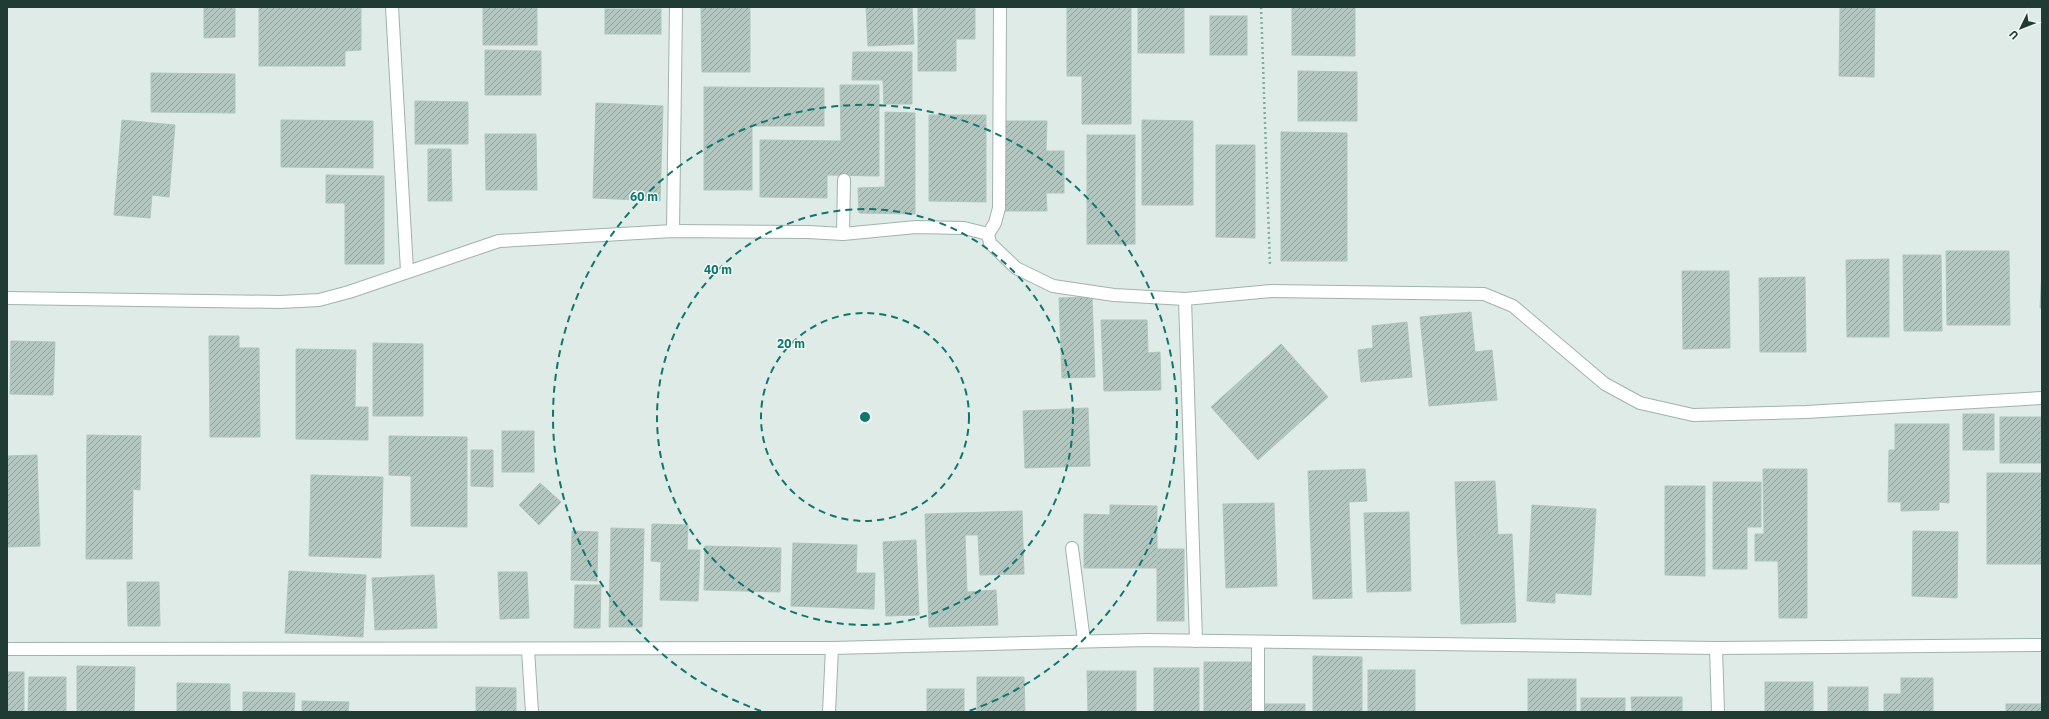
<svg xmlns="http://www.w3.org/2000/svg" width="2049" height="719" viewBox="0 0 2049 719" font-family="'IBM Plex Sans',sans-serif">
<style>
.building{fill:url(#building-hatch);stroke:#b0c5bd}
.lines{fill:none;stroke-linecap:round;stroke-linejoin:round}
.minor-casing{stroke:#a1b3ad;stroke-width:14}
.path{stroke:#7cb0a2;stroke-width:2.5;stroke-dasharray:2 3;stroke-linecap:butt}
.minor{stroke:#fff;stroke-width:12}
.ring{fill:none;stroke:#0f766e;stroke-width:2;stroke-dasharray:7 5}
.centre{fill:#0f766e;stroke:#eff7f3;stroke-width:2}
.ring-label{font-size:12px;text-anchor:middle;font-weight:bold;fill:#0f766e;stroke:#eff7f3;stroke-width:3;stroke-linejoin:round;paint-order:stroke}
</style>
<defs>
<pattern id="building-hatch" width="6" height="6" patternUnits="userSpaceOnUse"><rect width="6" height="6" fill="#b3c6bf"/><path d="M-1 1l2-2M0 6l6-6M5 7l2-2" fill="none" stroke="#91a29c"/></pattern>
</defs>
<rect width="100%" height="100%" fill="#deebe6"/>
<g class="building">
<path d="M204,7H235V37L204,38Z"/>
<path d="M259,7H361V50L345,51V66H259Z"/>
<rect x="483" y="7" width="54" height="38"/>
<path d="M701,7H750V72H702Z"/>
<path d="M866,7H912L914,44L868,46Z"/>
<path d="M918,7H975V39H956V71H918Z"/>
<path d="M1067,7H1131V124H1082V76H1067Z"/>
<rect x="1138" y="7" width="46" height="46"/>
<path d="M1292,7H1355V56L1292,55Z"/>
<path d="M1840,7H1875L1874,77L1839,76Z"/>
<rect x="605" y="9" width="56" height="25"/>
<rect x="1210" y="16" width="37" height="39"/>
<path d="M485,50L541,51V95H485Z"/>
<path d="M853,52H912V104H884L883,80H852Z"/>
<path d="M1298,71L1357,72V121H1298Z"/>
<path d="M151,73L235,74V113L151,112Z"/>
<path d="M840,85H879V176L827,175V198L760,197V140L841,141Z"/>
<path d="M704,87L824,88V126H752V190H704Z"/>
<path d="M415,101L468,102V144H415Z"/>
<path d="M596,103L663,106L660,201L593,198Z"/>
<path d="M885,112L915,113V214L859,213L858,188L885,187Z"/>
<path d="M929,115H986V202L929,201Z"/>
<path d="M122,120L175,125L169,197L152,195L150,218L114,215Z"/>
<path d="M281,120L373,121V168L281,167Z"/>
<path d="M1142,120L1193,121V205H1142Z"/>
<path d="M1003,121H1047L1046,151H1064V193H1046L1047,211H1003Z"/>
<path d="M1281,132L1347,133V261H1281Z"/>
<path d="M485,134H536L537,190H486Z"/>
<rect x="1087" y="135" width="48" height="109"/>
<path d="M1216,145H1255V238L1216,237Z"/>
<path d="M428,149H451L452,201H428Z"/>
<path d="M326,175L384,176V264H345V203H326Z"/>
<path d="M1946,251H2009L2010,325H1947Z"/>
<path d="M1903,255H1941L1942,331H1904Z"/>
<path d="M1889,259V337H1847L1846,260Z"/>
<path d="M2042,269V308H2040Z"/>
<path d="M1682,271H1729L1730,348L1683,349Z"/>
<path d="M1805,277L1806,352H1760L1759,278Z"/>
<path d="M1092,297L1095,377L1062,378L1059,298Z"/>
<path d="M1471,312L1475,352L1492,350L1497,400L1429,406L1420,317Z"/>
<path d="M1101,320H1147L1148,353L1160,352L1161,390L1104,391Z"/>
<path d="M1407,322L1412,377L1361,382L1358,350L1373,348L1372,326Z"/>
<path d="M209,336H239V348H259L260,437H210Z"/>
<path d="M11,341L55,342L53,395L10,394Z"/>
<path d="M373,343L423,344V416H373Z"/>
<path d="M1281,344L1328,397L1258,460L1211,407Z"/>
<path d="M296,349L356,350L355,407H368V440L296,439Z"/>
<path d="M1088,408L1090,466L1025,468L1023,411Z"/>
<rect x="1963" y="414" width="31" height="36"/>
<rect x="2000" y="417" width="41" height="46"/>
<path d="M1895,424H1949V503L1939,502V510L1901,511V502H1888L1889,450H1895Z"/>
<rect x="502" y="431" width="32" height="41"/>
<path d="M87,435L141,436L140,490L133,489L132,559H86Z"/>
<path d="M389,436L467,437V527L411,526V476L389,475Z"/>
<path d="M471,450H493V487L471,486Z"/>
<path d="M37,455L40,546L7,547V456Z"/>
<path d="M1365,469L1367,501L1349,502L1352,598L1313,599L1308,471Z"/>
<path d="M1763,469H1807V618H1779L1778,561H1755V534H1764Z"/>
<rect x="1987" y="473" width="55" height="91"/>
<path d="M311,475L383,477L381,558L309,556Z"/>
<path d="M1495,481L1498,535L1457,536L1455,482Z"/>
<path d="M1713,482H1761V527H1747V569H1713Z"/>
<path d="M540,483L561,502L539,525L519,505Z"/>
<path d="M1665,486H1705V576L1665,575Z"/>
<path d="M1274,503L1277,586L1226,588L1223,504Z"/>
<path d="M1110,505L1157,506V568H1110Z"/>
<path d="M1532,505L1596,509L1591,595L1555,593V603L1527,601Z"/>
<path d="M1022,511L1024,574L980,575L978,535H965L967,592L996,590L998,625L929,627L925,514Z"/>
<path d="M1409,512L1411,591L1367,592L1364,513Z"/>
<path d="M1084,514L1110,515V568H1084Z"/>
<path d="M652,524L688,525L687,550H700L698,601L660,600L661,562L651,561Z"/>
<path d="M611,528L644,529L642,627H609Z"/>
<path d="M572,531L598,532L597,581L571,580Z"/>
<path d="M1913,531L1958,532L1957,598L1912,596Z"/>
<path d="M1512,534L1516,622L1461,624L1457,536Z"/>
<path d="M916,540L919,615L886,616L883,542Z"/>
<path d="M793,543L857,545L856,573H875L874,609L791,606Z"/>
<path d="M705,546L781,548L780,592L704,590Z"/>
<rect x="1157" y="549" width="27" height="72"/>
<path d="M289,571L366,575L363,637L285,633Z"/>
<path d="M498,572H527L529,618L500,619Z"/>
<path d="M434,575L437,628L375,630L372,578Z"/>
<path d="M127,582H159L160,626H128Z"/>
<path d="M575,585H601L600,628H574Z"/>
<path d="M1313,656L1362,657V712H1313Z"/>
<rect x="1204" y="662" width="49" height="50"/>
<path d="M77,666L135,667L134,712H77Z"/>
<rect x="1154" y="668" width="45" height="44"/>
<rect x="1368" y="670" width="47" height="42"/>
<path d="M1087,671H1136V712H1088Z"/>
<rect x="7" y="672" width="17" height="40"/>
<path d="M29,677H66V712H28Z"/>
<path d="M977,677H1024L1025,712H977Z"/>
<path d="M1901,678H1933V712H1884V694H1901Z"/>
<rect x="1528" y="679" width="48" height="33"/>
<rect x="1765" y="682" width="48" height="30"/>
<path d="M177,683L230,684V712H177Z"/>
<path d="M476,687L516,688V712H476Z"/>
<rect x="1828" y="687" width="40" height="25"/>
<rect x="927" y="689" width="37" height="23"/>
<path d="M243,692L295,693L294,712H243Z"/>
<path d="M1631,697H1682V712H1632Z"/>
<rect x="1581" y="698" width="44" height="14"/>
<path d="M302,701L349,702L348,712H302Z"/>
<rect x="1264" y="704" width="41" height="8"/>
<rect x="2006" y="704" width="36" height="8"/>
</g>
<g class="lines">
<defs>
<g id="minor">
<path d="M392,7L407,271"/>
<path d="M673,231L676,7"/>
<path d="M843,234L844,180"/>
<path d="M988,234L995,223L999,208L1000,7"/>
<path d="M7,298L280,302L319,300L349,292L499,241L673,231L808,232L843,234L916,227L964,228L988,234L990,243L1016,268L1053,286L1114,295L1185,299L1271,291L1484,294L1513,306L1605,384L1640,403L1693,415L1806,412L2042,398"/>
<path d="M1185,299L1196,641"/>
<path d="M1072,548L1084,641"/>
<path d="M1258,642V712"/>
<path d="M1716,648L1718,712"/>
<path d="M7,649L832,648L1147,640L1716,648L2042,645"/>
<path d="M528,650L532,712"/>
<path d="M829,712L832,648"/>
</g>
</defs>
<use href="#minor" class="minor-casing"/>
<path class="path" d="M1261,7L1270,266"/>
<use href="#minor" class="minor"/>
</g>
<g class="ring">
<circle cx="865" cy="417" r="104"/>
<circle cx="865" cy="417" r="208"/>
<path d="M761 711A312 312 0 1 1 969 711"/>
</g>
<circle cx="865" cy="417" r="6" class="centre"/>
<g class="ring-label">
<text x="644" y="201">60 m</text>
<text x="718" y="274">40 m</text>
<text x="791" y="348">20 m</text>
</g>
<rect width="2049" height="719" fill="none" stroke="#1f3b34" stroke-width="16"/>
<g transform="translate(2021 28) rotate(227)" stroke="#eff7f3" stroke-width="3" paint-order="stroke">
<path d="M0-3L7 15L0 10L-7 15Z" fill="#1f3b34"/>
<text y="-6" font-size="11" font-weight="bold" text-anchor="middle" fill="#1f3b34">U</text>
</g>
</svg>
